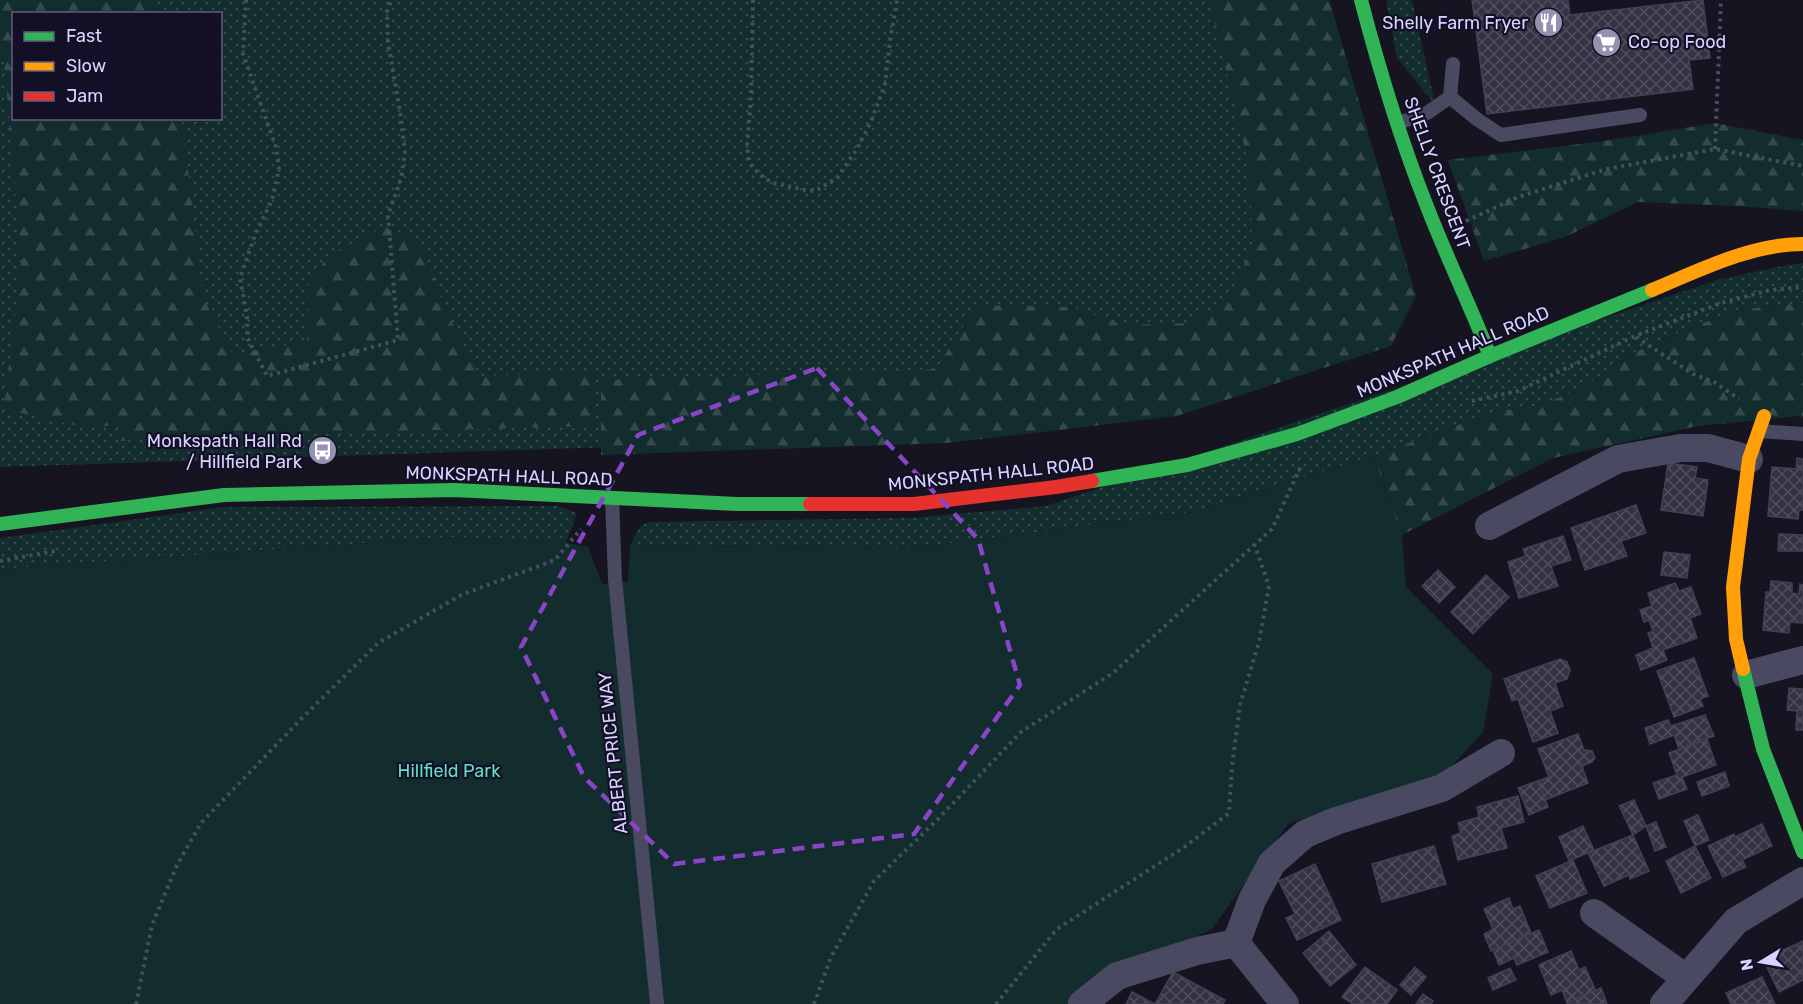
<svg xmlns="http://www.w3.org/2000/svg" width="1803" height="1004" viewBox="0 0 1803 1004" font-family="Rubik,sans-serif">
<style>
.grass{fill:url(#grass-dots);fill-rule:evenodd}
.forest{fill:url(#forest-firs)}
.park{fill:#132c2d}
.building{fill:url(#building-cross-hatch);stroke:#433f54;stroke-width:1.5}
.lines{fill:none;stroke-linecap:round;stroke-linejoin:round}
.path{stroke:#44505f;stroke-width:4;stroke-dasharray:3 4.5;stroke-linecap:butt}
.lane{stroke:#4a4962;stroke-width:14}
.street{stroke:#4a4962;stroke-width:28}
.fast{stroke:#30b455;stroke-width:14}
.slow{stroke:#ff9f0a;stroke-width:14}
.jam{stroke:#e5322d;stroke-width:14}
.marked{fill:none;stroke:#8945c9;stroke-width:4.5;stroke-dasharray:12 8;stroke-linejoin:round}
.labels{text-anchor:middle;stroke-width:4.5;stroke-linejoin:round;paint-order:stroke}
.poi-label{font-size:18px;fill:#d9d4ff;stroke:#130f26;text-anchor:end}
.street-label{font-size:18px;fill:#d9d4ff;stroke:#130f26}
.park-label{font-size:18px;fill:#5fe0c0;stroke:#130f26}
</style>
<defs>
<pattern id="grass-dots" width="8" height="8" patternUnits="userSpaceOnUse" patternTransform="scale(1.5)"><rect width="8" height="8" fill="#132c2d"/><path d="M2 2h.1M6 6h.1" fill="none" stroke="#354a4c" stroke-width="1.8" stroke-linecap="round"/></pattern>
<pattern id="forest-firs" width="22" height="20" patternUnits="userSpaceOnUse" patternTransform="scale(1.5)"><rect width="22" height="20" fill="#132c2d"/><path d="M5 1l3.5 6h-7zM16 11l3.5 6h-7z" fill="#354a4c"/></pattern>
<pattern id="building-cross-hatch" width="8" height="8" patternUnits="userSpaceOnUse" patternTransform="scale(1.5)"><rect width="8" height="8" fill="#343243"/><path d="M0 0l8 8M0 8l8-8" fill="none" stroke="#514f5f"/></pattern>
</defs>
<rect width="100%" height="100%" fill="#161421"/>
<g class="grass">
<path d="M0,0H1329L1416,296L948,436L0,467ZM14,14H220V118H14Z"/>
<path d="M1386,0H1412L1435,104L1397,58Z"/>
<path d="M1803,263V303L1736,310L1676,334L1626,356L1589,384L1542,405L1493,412L1373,456L1192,512L907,549L630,545L640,526L649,522L909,518L1046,506L1717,280L1782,266Z"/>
<path d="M558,506L577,513L566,543L452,537L0,569V538L224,507Z"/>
</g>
<g class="forest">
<path d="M0,0H155L158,13L14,14V118L182,119L203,298L233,354L307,342L309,282L328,256L389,224L423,250L445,308L479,376L596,372L594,426L259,435L118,441V425L87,428L4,409L21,261L5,71L0,30Z"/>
<path d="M1207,0H1329L1416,296L1391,346L1177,416L947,443L601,455V380L936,369L977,305L1071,307L1124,325L1188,323L1231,297L1252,245L1250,171L1213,15Z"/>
<path d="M1715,123L1803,140V211L1735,206L1638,202L1565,237L1484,261L1448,160L1604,141Z"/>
<path d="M1803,303V418L1799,416L1698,426L1553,458L1402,535L1373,456L1493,412L1542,405L1589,384L1626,356L1676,334L1736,310Z"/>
</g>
<path class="park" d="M1373,456L1402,535L1406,587L1493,674L1483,732L1439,780L1289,823L1211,930L1096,979L1071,1004H0V569L452,537L566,543L588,547L602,584L628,581L630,545L907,549L1192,512Z"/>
<g class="building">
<path d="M1472,0H1568L1570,15L1703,0L1710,58L1689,60L1693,89L1487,114Z"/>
<path d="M1797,458L1803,459V510H1799L1798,519L1768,516L1772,467L1796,469Z"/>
<path d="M1668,463L1697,467L1695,478L1708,480L1703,516L1661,510Z"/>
<path d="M1636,505L1646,533L1621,541L1627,556L1585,570L1571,528Z"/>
<path d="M1779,534L1803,535V551H1778Z"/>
<path d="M1563,536L1571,560L1551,566L1558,586L1519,598L1508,562L1526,556L1523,549Z"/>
<path d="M1664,552L1690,555L1687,578L1661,575Z"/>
<path d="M1438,570L1455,587L1439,603L1422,586Z"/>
<path d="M1486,575L1509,597L1473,634L1451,612Z"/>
<path d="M1771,581L1792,583V593L1799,594L1800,584L1803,585V623L1790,622L1789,633L1763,630L1766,592H1770Z"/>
<path d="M1675,583L1679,591L1691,587L1701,614L1690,618L1697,638L1663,650L1667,660L1641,670L1636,655L1653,648L1648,633L1653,631L1649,620L1644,622L1640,610L1652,606L1648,593Z"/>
<path d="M1694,658L1708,696L1700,699L1703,706L1674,717L1657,671Z"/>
<path d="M1560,659L1567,662L1570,670L1567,679L1555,683L1563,706L1550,711L1558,733L1533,742L1518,699L1512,701L1504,679Z"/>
<path d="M1789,688L1803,689V730H1796L1797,711L1787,710Z"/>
<path d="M1705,715L1714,736L1679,749L1674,735L1650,744L1645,728L1668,720L1671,726Z"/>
<path d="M1578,734L1584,750L1592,751L1595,758L1592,762L1582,766L1588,783L1545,800L1538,781L1549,777L1538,749Z"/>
<path d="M1707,739L1716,765L1682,777L1687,789L1659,799L1653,783L1677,775L1669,753Z"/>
<path d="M1725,772L1729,786L1702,796L1697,782Z"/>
<path d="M1538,781L1548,807L1529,815L1518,788Z"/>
<path d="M1518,796L1524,822L1501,828L1507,848L1458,860L1452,836L1461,833L1458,823L1479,817L1477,807Z"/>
<path d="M1634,800L1646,826L1633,835L1619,806Z"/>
<path d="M1698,815L1709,840L1695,846L1684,821Z"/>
<path d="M1656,822L1666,847L1655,851L1646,826Z"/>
<path d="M1762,824L1772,846L1742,860L1746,867L1723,877L1708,846L1734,834L1735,837Z"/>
<path d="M1583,826L1594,850L1569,861L1559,837Z"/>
<path d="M1633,835L1649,871L1630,879L1629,875L1604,886L1588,853Z"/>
<path d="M1434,846L1446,884L1382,902L1372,864Z"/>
<path d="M1695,846L1711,878L1681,893L1666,861Z"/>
<path d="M1573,860L1587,893L1550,908L1536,876Z"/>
<path d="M1315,864L1341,920L1297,940L1286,918L1295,914L1279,881Z"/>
<path d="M1509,898L1513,909L1520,906L1531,933L1491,951L1484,934L1493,929L1484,909Z"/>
<path d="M1539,930L1548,952L1517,965L1514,958L1499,965L1493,950Z"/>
<path d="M1329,931L1356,965L1330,986L1303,953Z"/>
<path d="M1803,941V980L1779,992L1763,959Z"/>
<path d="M1571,951L1579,970L1585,967L1596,991L1567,1003L1562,990L1551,995L1539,965Z"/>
<path d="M1365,967L1397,990L1387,1004H1353L1342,997Z"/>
<path d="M1415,967L1426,977L1411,995L1400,985Z"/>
<path d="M1510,968L1516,980L1493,990L1488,978Z"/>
<path d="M1173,972L1225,1000L1223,1004H1155Z"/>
<path d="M1762,977L1775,1004H1731L1726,993Z"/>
<path d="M1601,988L1607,1004H1568L1567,1003Z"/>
<path d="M1132,992L1155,1004H1126Z"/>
<path d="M1423,994L1433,1001L1431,1004H1416Z"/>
</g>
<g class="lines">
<g class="path">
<path d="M246,0L243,54L276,147L279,169L272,200L255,235L240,278L247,317V337L267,376L398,340L388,215L401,179L405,152L400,111L388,43L387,12L391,0"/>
<path d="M753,0L751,96L747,147L749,161L753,168L764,178L774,183L809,191L817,190L837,178L857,149L872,119L885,84L890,41L897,0"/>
<path d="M1715,149L1721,0"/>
<path d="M1466,221L1518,197L1607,169L1715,149L1803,166"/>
<path d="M1636,337L1693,374L1714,382L1739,399"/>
<path d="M1472,401L1518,391L1635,336L1721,303L1770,290L1803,287"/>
<path d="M0,561L55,551"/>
<path d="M136,1004L152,925L177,865L201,823L304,716L378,643L461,595L555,560L581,529"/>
<path d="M814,1004L831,957L874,881L937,820L1021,732L1113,673L1272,529L1301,466"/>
<path d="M996,1004L1057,929L1183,848L1229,813L1232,766L1240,705L1259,642L1269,586L1255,546"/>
</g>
<g class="lane">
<path d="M1450,97L1478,120L1501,135L1640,115"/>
<path d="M1398,123L1427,113L1450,97L1453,64"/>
<path d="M1759,431L1803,434"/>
<path d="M612,498L615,579L657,1004"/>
</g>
<g class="street">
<path d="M1489,526L1618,459L1680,448H1708L1749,459"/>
<path d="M1746,675L1803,660"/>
<path d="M1594,913L1686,978"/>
<path d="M1082,1004L1117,976L1197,951L1236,943"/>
<path d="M1285,1004L1236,943L1252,900L1272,863L1305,834L1336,821L1442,788L1501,753"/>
<path d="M1664,1004L1736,921L1803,881"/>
</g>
<g class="fast">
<path d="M1361,0C1379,69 1400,138 1426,204C1446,256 1470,305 1490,356"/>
<path d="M1092,481L1187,465L1297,434L1397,397L1490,356L1652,290"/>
<path d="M0,524L224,495L454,490L737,504H810"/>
<path d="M1743,669L1763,749L1803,852"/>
</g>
<g class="slow">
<path d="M1652,290C1700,270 1751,244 1803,244"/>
<path d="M1743,669L1736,639L1733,587L1749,459L1764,416"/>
</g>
<path class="jam" d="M810,504H914L1056,487L1092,481"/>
</g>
<path class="marked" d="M817,368L978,539L1020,685L914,834L674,864L584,777L521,647L638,435Z"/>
<defs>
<symbol id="restaurant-disc" viewBox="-11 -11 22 22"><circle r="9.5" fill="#9591b1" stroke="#130f26"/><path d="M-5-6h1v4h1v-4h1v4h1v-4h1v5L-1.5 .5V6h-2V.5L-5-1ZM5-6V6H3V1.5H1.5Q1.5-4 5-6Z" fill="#fff"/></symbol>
<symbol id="supermarket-disc" viewBox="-11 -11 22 22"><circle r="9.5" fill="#9591b1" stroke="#130f26"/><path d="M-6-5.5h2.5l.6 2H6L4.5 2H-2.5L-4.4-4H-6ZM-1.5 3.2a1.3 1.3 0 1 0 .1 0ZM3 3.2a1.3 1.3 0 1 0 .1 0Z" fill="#fff"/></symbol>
<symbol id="bus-disc" viewBox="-11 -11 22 22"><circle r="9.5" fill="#9591b1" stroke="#130f26"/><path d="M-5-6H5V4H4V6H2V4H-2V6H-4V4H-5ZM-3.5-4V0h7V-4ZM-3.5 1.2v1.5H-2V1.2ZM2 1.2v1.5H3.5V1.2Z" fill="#fff"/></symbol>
</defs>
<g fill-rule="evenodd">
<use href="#restaurant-disc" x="1532" y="6" width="33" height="33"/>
<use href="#supermarket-disc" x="1590" y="26" width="33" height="33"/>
<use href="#bus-disc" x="306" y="434" width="33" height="33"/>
</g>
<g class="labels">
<g class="poi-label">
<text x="1528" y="29">Shelly Farm Fryer</text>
<text x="1628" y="48" text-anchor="start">Co-op Food</text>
<text x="302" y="447">Monkspath Hall Rd<tspan x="302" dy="21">/ Hillfield Park</tspan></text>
</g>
<g class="street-label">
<text transform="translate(1437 173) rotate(70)" y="6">SHELLY CRESCENT</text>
<text transform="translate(1453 352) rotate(-23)" y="6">MONKSPATH HALL ROAD</text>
<text transform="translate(991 474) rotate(-6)" y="6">MONKSPATH HALL ROAD</text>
<text transform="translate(509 476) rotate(2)" y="6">MONKSPATH HALL ROAD</text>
<text transform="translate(613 753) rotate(-96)" y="6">ALBERT PRICE WAY</text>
</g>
<g class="park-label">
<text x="449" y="777">Hillfield Park</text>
</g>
</g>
<rect x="12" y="12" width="210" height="108" fill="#130f26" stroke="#625e7d" stroke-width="1.5"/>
<rect x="24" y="32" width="30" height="9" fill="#30b455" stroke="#625e7d" stroke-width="1.5"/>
<text x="66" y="42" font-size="18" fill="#d9d4ff">Fast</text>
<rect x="24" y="62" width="30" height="9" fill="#ff9f0a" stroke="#625e7d" stroke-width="1.5"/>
<text x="66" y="72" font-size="18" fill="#d9d4ff">Slow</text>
<rect x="24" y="92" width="30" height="9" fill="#e5322d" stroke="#625e7d" stroke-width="1.5"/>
<text x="66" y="102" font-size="18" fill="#d9d4ff">Jam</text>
<g transform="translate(1761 962) rotate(259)" stroke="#130f26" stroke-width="4.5" paint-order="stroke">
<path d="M0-4.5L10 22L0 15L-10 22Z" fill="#d9d4ff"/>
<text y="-9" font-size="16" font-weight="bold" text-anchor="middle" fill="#d9d4ff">N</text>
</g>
</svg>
